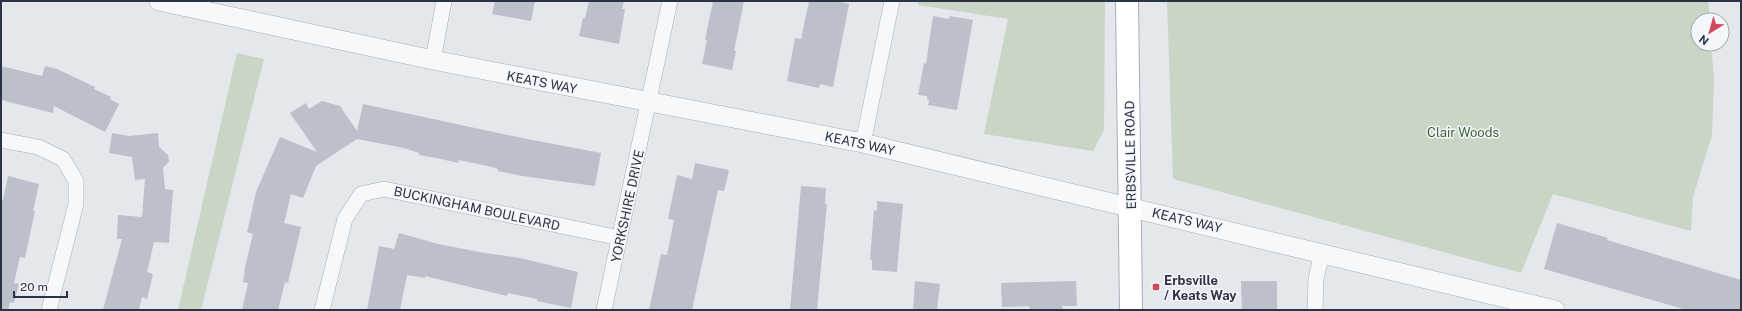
<svg xmlns="http://www.w3.org/2000/svg" width="1742" height="311" viewBox="0 0 1742 311" font-family="'Public Sans',sans-serif">
<style>
.green{fill:#c9d6c5}
.building{fill:#bbc0ca}
.lines{fill:none;stroke-linecap:round;stroke-linejoin:round}
.minor-casing{stroke:#a9aeb7;stroke-width:16}
.tertiary-casing{stroke:#a9aeb7;stroke-width:20}
.secondary-casing{stroke:#a9aeb7;stroke-width:24}
.minor{stroke:#f7f8fa;stroke-width:15}
.tertiary{stroke:#f7f8fa;stroke-width:19}
.secondary{stroke:#fff;stroke-width:22}
.poi-dot{fill:#d1495b;stroke:#f4f6f9;stroke-width:1.5}
.labels{text-anchor:middle;stroke-width:3;stroke-linejoin:round;paint-order:stroke}
.street-label{font-size:13px;fill:#2b3445;stroke:#f4f6f9}
.park-label{font-size:13px;fill:#3f6138;stroke:#f4f6f9}
.poi-label{font-size:13px;font-weight:bold;fill:#2b3445;stroke:#f4f6f9;text-anchor:start}
</style>
<rect width="100%" height="100%" fill="#e4e7ec"/>
<g class="green">
<path d="M918,1H1105L1104,130L1093,151L984,134L1008,19L918,5Z"/>
<path d="M1167,1H1708L1710,20H1698V44H1711L1714,80L1712,135L1693,197L1691,231L1553,194L1521,273L1173,179Z"/>
<path d="M237,53L264,59L201,310H178Z"/>
</g>
<g class="building">
<path d="M495,1H535L531,21L492,14Z"/>
<path d="M589,1H624L622,9H625L619,44L579,36L583,18H585Z"/>
<path d="M713,1H744L734,51H736L732,70L702,64L707,40H705Z"/>
<path d="M809,1H836L849,4L833,87L820,84L819,88L787,81L795,38L801,39Z"/>
<path d="M933,16L949,19L950,16L973,20L957,110L928,105L929,100L927,99V96L918,95L924,63L926,64Z"/>
<path d="M1,66L42,76L45,66L57,69L95,87L94,89L111,97L110,99L119,104L105,132L54,106L53,113L1,100Z"/>
<path d="M322,101L340,106L357,131L363,104L522,138L601,153L595,186L522,176L498,171V169L492,167L459,160L458,163L441,159L419,155V153L404,148L357,139L316,166L303,198L291,194L284,223L301,227L288,283L285,282L278,310H242L248,283L243,282L245,271H244L253,234L247,232L256,192L280,137L317,152L290,113L306,103L309,109Z"/>
<path d="M112,133L129,136L158,133L159,147L168,155L169,161L163,168L165,189L173,190L169,243L154,242L147,272L153,274L147,299L142,297L139,310H103L122,239H117L118,215L142,217L145,179L135,180L132,157L109,153Z"/>
<path d="M695,163L729,170L724,191L718,190L692,310H649L661,254L667,255L674,220L668,219L677,175L692,179Z"/>
<path d="M8,176L39,184L33,211H35L25,258L20,257L14,283L19,284L14,303L10,302L8,310H1V199L3,200Z"/>
<path d="M801,186L826,188L825,204H827L817,310H790Z"/>
<path d="M877,201L903,204L897,272L872,270V260L870,259L874,210L877,211Z"/>
<path d="M1557,223L1608,238L1607,240L1741,280V310H1687L1544,269Z"/>
<path d="M399,233L438,244L485,253L520,258L578,272L571,308L537,301V299L508,293L507,296L425,276V278L407,275L400,310H367L379,246L394,249Z"/>
<path d="M915,281L940,284L937,310H913Z"/>
<path d="M1076,281L1077,306H1062L1063,310H1030L1029,306L1002,307L1001,283Z"/>
<path d="M1241,281H1277V310H1242Z"/>
</g>
<g class="lines">
<defs>
<g id="minor">
<path d="M433,60L444,1"/>
<path d="M1,140L38,147L63,159L76,181V204L49,310"/>
<path d="M863,143L892,1"/>
<path d="M322,310L345,219L361,194L384,189L620,238"/>
<path d="M604,310L670,1"/>
<path d="M1315,310L1316,279L1322,253"/>
</g>
<path id="tertiary" d="M159,1L433,60L863,143L1555,310"/>
<path id="secondary" d="M1127,1L1131,310"/>
</defs>
<use href="#minor" class="minor-casing"/>
<use href="#tertiary" class="tertiary-casing"/>
<use href="#secondary" class="secondary-casing"/>
<use href="#minor" class="minor"/>
<use href="#tertiary" class="tertiary"/>
<use href="#secondary" class="secondary"/>
</g>
<rect class="poi-dot" x="1152" y="283" width="8" height="8" rx="2"/>
<g class="labels">
<g class="street-label">
<text transform="translate(542 82) rotate(11)" y="5">KEATS WAY</text>
<text transform="translate(860 143) rotate(12)" y="5">KEATS WAY</text>
<text transform="translate(1130 155) rotate(-91)" y="5">ERBSVILLE ROAD</text>
<text transform="translate(627 206) rotate(-78)" y="5">YORKSHIRE DRIVE</text>
<text transform="translate(477 208) rotate(12)" y="5">BUCKINGHAM BOULEVARD</text>
<text transform="translate(1187 220) rotate(13)" y="5">KEATS WAY</text>
</g>
<g class="park-label">
<text x="1463" y="137">Clair Woods</text>
</g>
<g class="poi-label">
<text x="1164" y="285">Erbsville<tspan x="1164" dy="15">/ Keats Way</tspan></text>
</g>
</g>
<rect width="1742" height="311" fill="none" stroke="#2b3445" stroke-width="4"/>
<g transform="translate(1710 32) rotate(217)"><circle r="19" fill="#f4f6f9" stroke="#a4a8b1"/>
<path d="M0-3L7 15L0 10L-7 15Z" fill="#d1495b"/>
<text y="-6" font-size="11" font-weight="bold" text-anchor="middle" fill="#2b3445">N</text>
</g>
<path d="M14 291v6h53v-6" fill="none" stroke="#2b3445" stroke-width="2"/>
<text x="20" y="291" font-size="12" fill="#2b3445" stroke="#f4f6f9" stroke-width="3" paint-order="stroke">20 m</text>
</svg>
